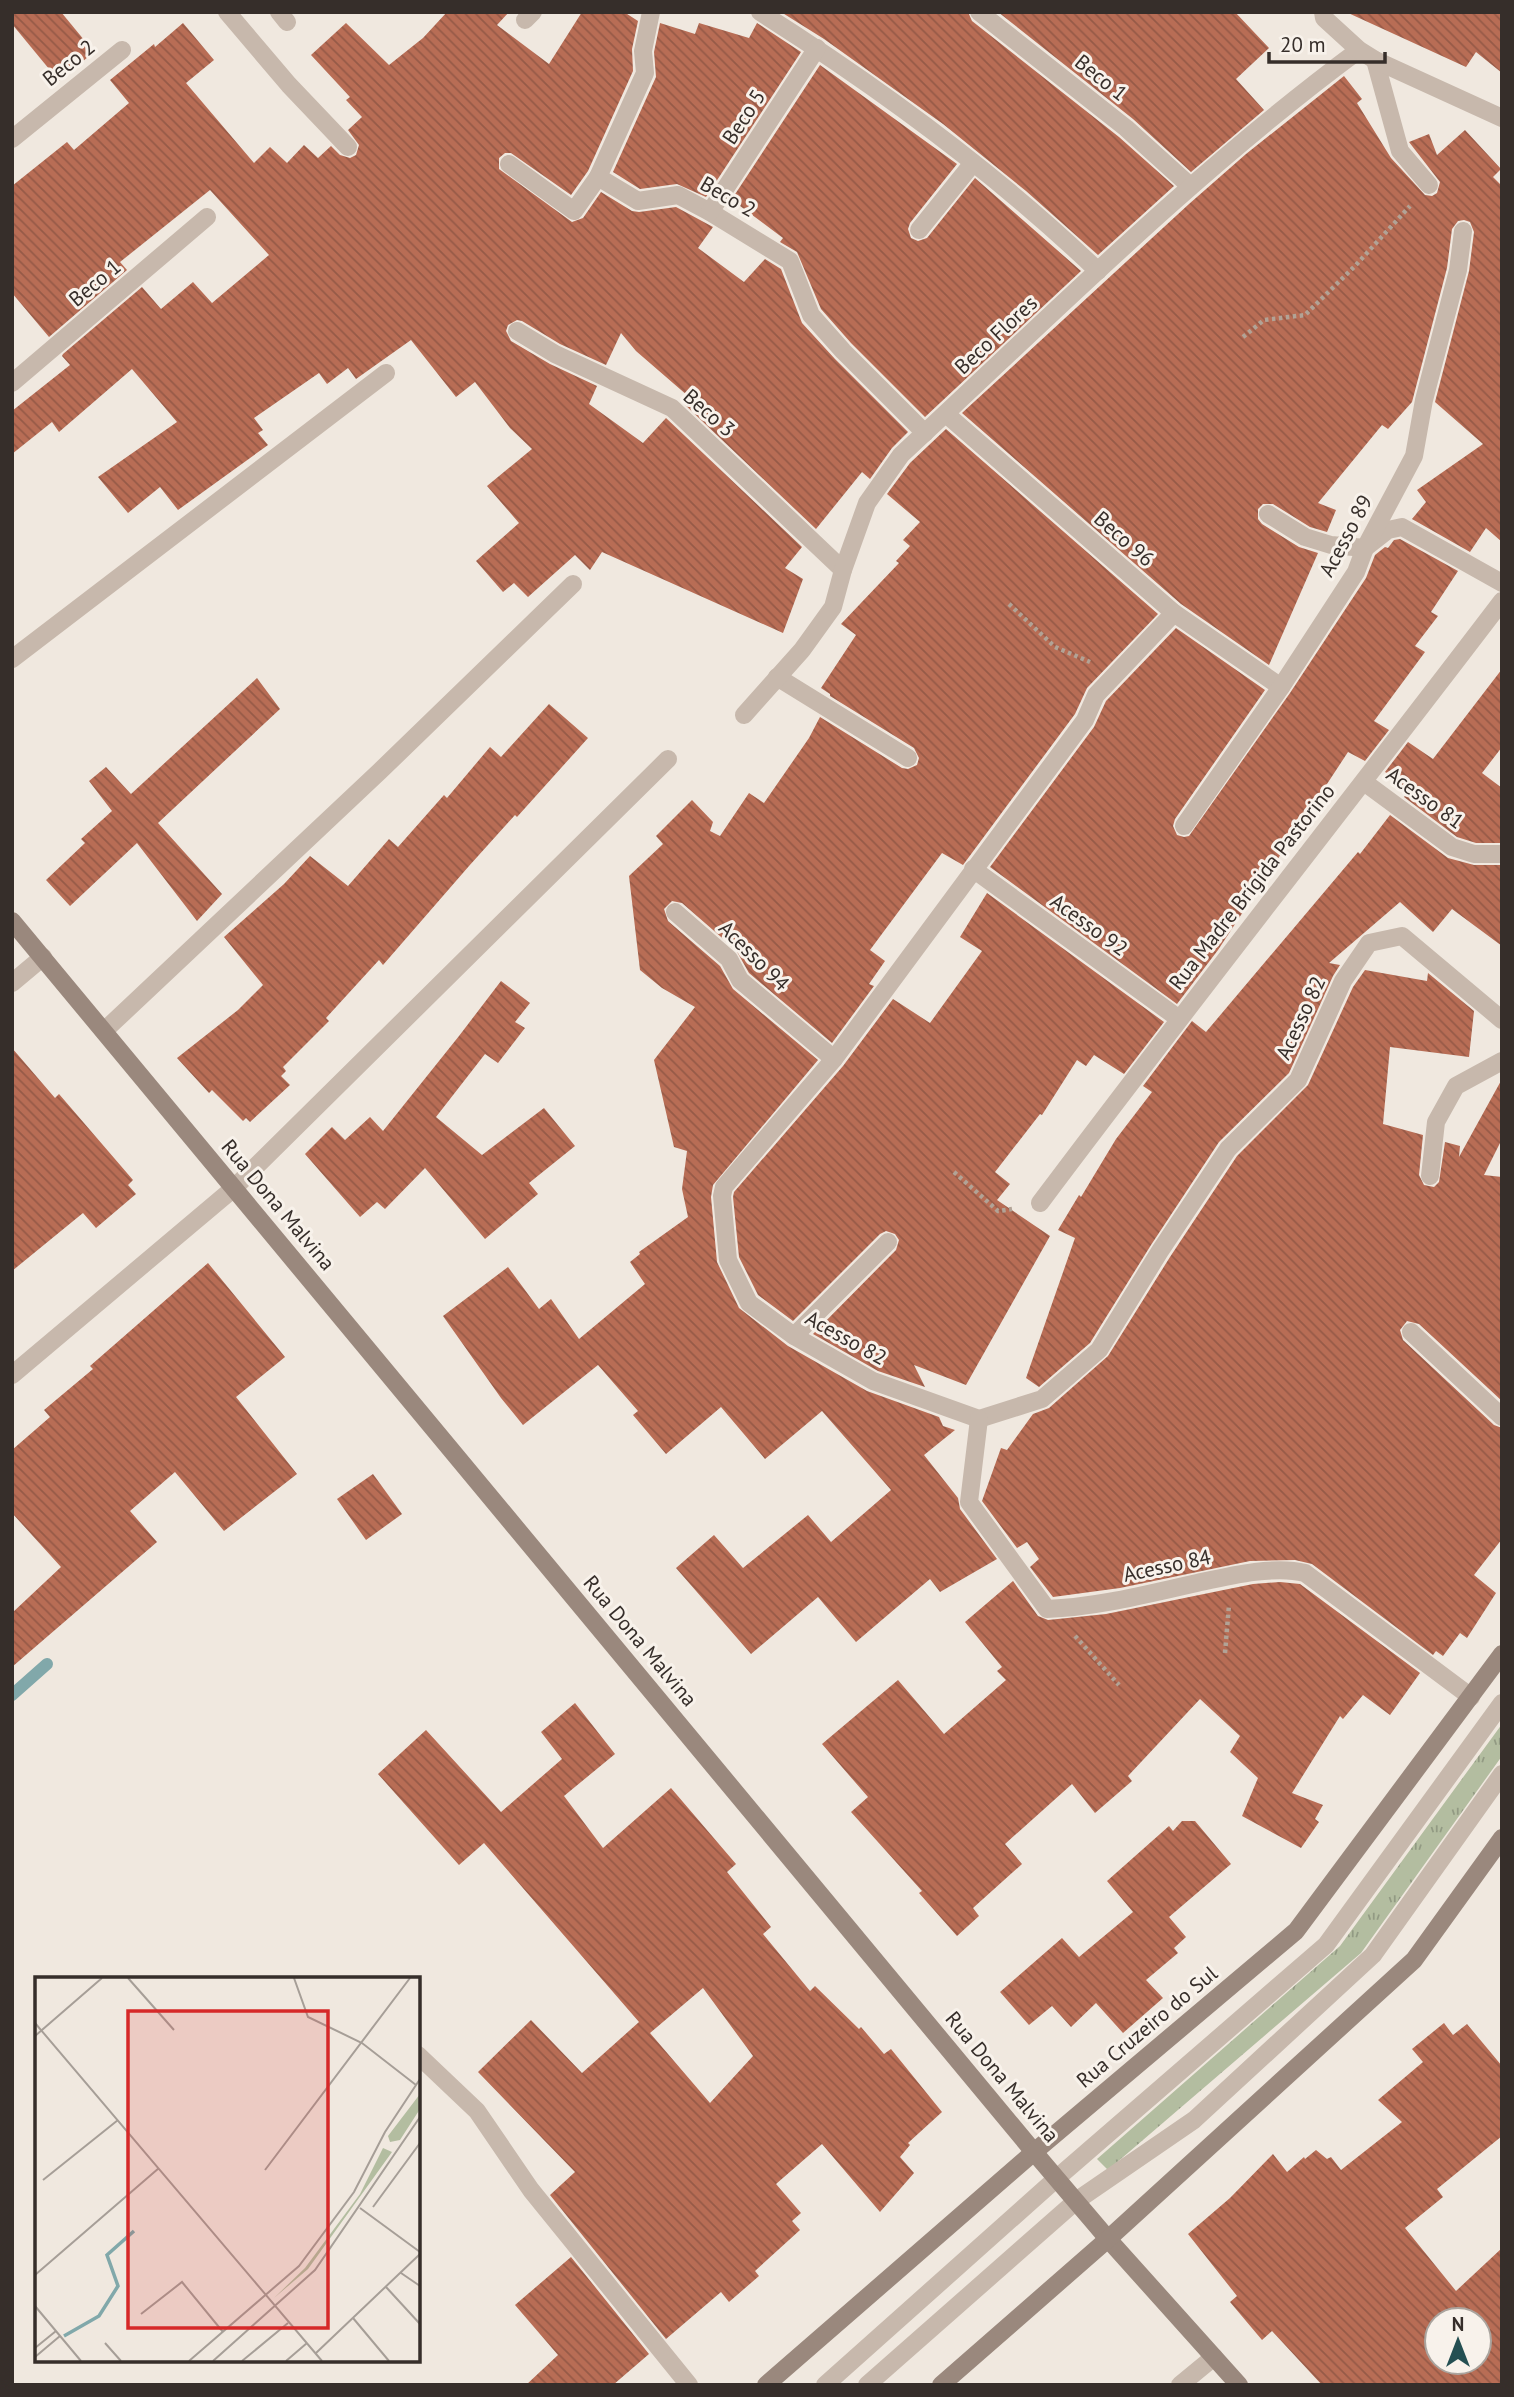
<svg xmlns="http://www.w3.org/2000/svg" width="1514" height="2397" viewBox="0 0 1514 2397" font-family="'PT Sans',sans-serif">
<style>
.grass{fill:url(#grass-tufts)}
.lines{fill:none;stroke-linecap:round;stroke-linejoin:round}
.stream{stroke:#81a8aa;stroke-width:12}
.building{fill:url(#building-back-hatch);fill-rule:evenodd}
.path{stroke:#b2a396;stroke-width:4.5;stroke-dasharray:3.5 3.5;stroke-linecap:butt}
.lane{stroke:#c7b8ac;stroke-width:18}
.street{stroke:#c7b8ac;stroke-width:18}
.secondary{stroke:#9a887d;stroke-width:18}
.labels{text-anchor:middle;stroke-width:6;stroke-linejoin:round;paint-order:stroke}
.street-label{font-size:21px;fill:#362e2a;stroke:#f8f2eb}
.inset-river{fill:none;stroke:#81a8aa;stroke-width:3.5}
.inset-road{fill:none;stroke:#a69e97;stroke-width:2}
.view{fill:#d62828;fill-opacity:0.15;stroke:#d62828;stroke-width:3.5}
.inset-edge{fill:none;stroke:#362e2a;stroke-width:3.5}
</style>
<defs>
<pattern id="grass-tufts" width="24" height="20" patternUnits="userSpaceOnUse" patternTransform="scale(1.75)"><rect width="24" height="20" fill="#b3bda0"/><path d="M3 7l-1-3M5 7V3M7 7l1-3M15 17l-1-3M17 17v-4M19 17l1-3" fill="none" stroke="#929a83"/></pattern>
<pattern id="building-back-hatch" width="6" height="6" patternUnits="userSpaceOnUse" patternTransform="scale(1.75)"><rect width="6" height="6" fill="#b86d55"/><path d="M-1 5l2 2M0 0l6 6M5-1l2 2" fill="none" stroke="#965a47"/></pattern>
</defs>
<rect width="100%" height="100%" fill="#f0e8df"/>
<path class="grass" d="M1502,1724V1756L1361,1953L1108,2170L1097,2159L1340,1946Z"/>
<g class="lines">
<path class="stream" d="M12,1695L47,1664"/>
</g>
<g class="building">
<path d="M12,12H61L94,52L59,81L12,24Z"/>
<path d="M447,12H509L497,25L549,64L582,12H624L638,21L632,49L633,71L588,171L571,195L511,153H505L499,158V169L572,222L583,218L601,192L632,211L639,212L676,207L713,227L698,248L744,282L765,259L781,269L802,323L835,359L908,432L892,448L870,479L862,472L816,529L682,402L688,396L636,351L621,333L606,365L560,344L522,321L517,320L508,325L506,331L511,341L550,364L597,386L589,404L643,443L666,418L802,547L785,568L803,579L783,633L602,552L590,570L575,555L528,597L514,583L503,592L476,561L519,523L487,486L532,449L510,428L475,382L456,397L411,340L356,379L348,368L327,384L319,373L254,418L263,430L258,433L268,445L178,510L160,487L128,513L98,477L177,422L132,369L59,432L52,422L12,454V411L70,365L62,356L63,354L142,287L161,309L193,282L212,303L269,255L210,190L120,262L127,270L49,337L12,293V186L67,142L74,150L129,103L110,80L154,44L155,47L183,23L214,60L186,83L254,163L270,147L287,163L304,145L318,158L331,146L340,155L350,158L356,155L359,145L348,130L362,117L346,100L350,97L311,55L346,23L389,65L423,38Z"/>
<path d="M781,12H968L972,21L1119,137L1174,186L1098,255L1026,191L943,124L824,39Z"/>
<path d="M998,12H1235L1269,48L1236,79L1264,110L1191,172L1133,119Z"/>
<path d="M1346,12H1502V73L1476,52L1466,67Z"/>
<path d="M660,23L695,34L699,23L749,38L757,23L801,52L706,197L677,184L640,189L613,172L656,77L654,52Z"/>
<path d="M820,65L957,164L910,223L908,229L911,238L918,241L927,238L975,178L1081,271L925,417L851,343L821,309L797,252L780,242L783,238L732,200L726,208Z"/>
<path d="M1344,76L1362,99L1357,103L1391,158L1425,195L1432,196L1437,193L1440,182L1409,142L1429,134L1437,155L1465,130L1501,169L1493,177L1502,186V542L1486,528L1470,552L1412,519L1426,502L1417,490L1483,444L1435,402L1469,271L1474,232L1470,222L1464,220L1458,221L1452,229L1447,268L1412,402L1388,429L1382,425L1318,503L1336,510L1327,532L1310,527L1273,504H1263L1258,509V519L1262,524L1299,547L1318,553L1269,665L1181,604L962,413L1189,204L1246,154Z"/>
<path d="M946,429L1158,614L1087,688L1075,714L963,865L942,853L870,950L885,961L869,984L874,986L832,1043L749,973L736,950L682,903L672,901L664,909L668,921L720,966L733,989L818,1060L713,1185L711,1197L717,1262L739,1308L788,1346L867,1391L939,1417L943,1426L955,1430L924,1455L958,1498L960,1509L997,1559L940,1592L930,1579L856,1642L818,1597L751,1654L676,1568L714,1535L743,1568L808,1515L831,1542L891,1490L822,1411L765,1459L721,1407L666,1454L633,1415L638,1411L598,1365L523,1425L501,1398L443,1316L508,1267L539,1309L551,1299L579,1339L645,1284L630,1262L640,1254L639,1252L688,1217L682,1189L687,1151L674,1147L654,1060L695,1007L662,988L640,970L629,876L663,844L656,836L692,800L713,822L710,831L720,836L749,793L764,803L809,738L820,717L902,768L908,769L917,765L919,758L914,748L830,696V694L821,688L856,635L841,624L899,563L896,561L910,546L903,540L920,522L887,494L910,463Z"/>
<path d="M1400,539L1458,571L1431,612L1438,616L1415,646L1425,652L1374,721L1389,730L1365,761L1348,752L1218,950L1177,1004L990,867L1094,727L1106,701L1176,628L1265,690L1175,819L1173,826L1177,835L1184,837L1189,836L1290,693L1366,578L1375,555L1385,547L1388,548L1394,540Z"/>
<path d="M1502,669V747L1482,773L1502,788V843H1476L1457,837L1404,797L1409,791L1401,785L1403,782L1385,772L1408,742L1433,759Z"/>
<path d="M257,678L280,709L158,823L222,894L197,921L137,843L70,906L46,880L85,843L81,839L112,811L89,781L106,767L131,794Z"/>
<path d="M549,704L588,738L517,817L515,815L469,866L383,965L379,960L326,1018L329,1021L283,1067L286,1071L281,1076L290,1085L250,1122L246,1118L243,1121L212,1090L209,1093L177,1058L238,1010L263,985L224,937L284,884L310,856L348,886L389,839L398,847L444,795L447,798L490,747L501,757Z"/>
<path d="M1390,815L1448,858L1474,865H1502V946L1452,909L1433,932L1400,902L1329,963L1340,965L1333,976L1289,1073L1219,1142L1151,1245L1090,1343L1039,1387L1026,1378L1075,1238L1058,1230L1079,1195L1081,1197L1116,1139L1152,1092L1143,1086L1192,1021L1206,1032L1358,852L1360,854Z"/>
<path d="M987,893L1164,1022L1124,1074L1094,1055L1086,1066L1077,1060L1042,1115L1040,1114L995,1172L1010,1184L997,1200L1050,1236L966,1385L914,1365L925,1387L878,1371L813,1334L896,1250L899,1240L895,1234L886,1231L880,1234L793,1321L758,1295L739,1257L733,1197L734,1192L843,1066L893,999L930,1023L982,951L960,937Z"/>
<path d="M1365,970L1427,981L1428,973L1474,1011L1469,1057L1390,1047L1383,1124L1423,1135L1419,1175L1424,1185L1434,1187L1439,1182L1445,1142L1460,1146L1459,1157L1502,1079V1139L1484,1175L1502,1177V1401L1419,1324L1407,1321L1400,1330L1403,1340L1494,1425L1502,1428V1539L1474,1575L1496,1593L1467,1638L1460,1633L1443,1656L1436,1651L1433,1655L1312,1564L1295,1560L1250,1561L1120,1588L1053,1597L1030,1567L1039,1559L1027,1542L1017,1548L982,1501L1001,1448L1007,1450L1033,1414L1049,1408L1108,1356L1170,1257L1237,1156L1308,1085L1353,987Z"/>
<path d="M501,981L530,1003L515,1022L525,1028L498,1063L485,1054L436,1117L482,1155L544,1108L575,1146L529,1183L538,1194L485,1239L425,1168L385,1209L377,1202L360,1217L305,1154L332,1127L345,1140L370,1117L383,1131L459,1036Z"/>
<path d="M12,1048L55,1098L59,1094L133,1180L128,1185L136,1194L96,1228L83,1213L12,1271Z"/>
<path d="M208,1263L285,1357L236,1397L297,1474L224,1531L175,1472L130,1511L157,1542L12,1667V1613L61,1567L12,1513V1450L50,1417L44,1410L93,1369L90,1366Z"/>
<path d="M373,1474L402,1514L366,1540L337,1499Z"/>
<path d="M1013,1581L1038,1616L1048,1620L1106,1614L1253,1584L1280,1582L1300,1584L1420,1673L1390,1715L1363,1695L1343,1719L1340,1716L1292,1793L1323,1805L1315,1819L1319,1822L1301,1848L1242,1816L1258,1778L1230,1752L1240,1736L1200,1699L1128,1776L1132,1781L1095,1813L1072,1784L1005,1844L1022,1864L973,1908L979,1916L957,1936L919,1893L922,1891L851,1812L868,1797L822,1744L898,1680L944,1734L1006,1680L997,1671L1002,1667L965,1622Z"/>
<path d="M575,1703L615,1754L564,1796L603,1848L671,1788L736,1864L727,1872L771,1927L763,1934L810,1991L815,1986L859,2029L861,2027L884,2054L891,2049L942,2112L908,2143L910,2145L900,2157L914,2173L880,2212L822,2144L776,2184L801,2213L792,2221L800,2230L755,2271L759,2276L729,2302L721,2292L666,2339L550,2195L575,2172L478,2072L531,2020L582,2073L639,2022L484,1843L459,1865L378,1774L426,1730L501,1812L562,1759L541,1732ZM703,1988L753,2056L710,2103L650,2033Z"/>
<path d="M1182,1821H1195L1231,1864L1169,1917L1186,1937L1174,1948L1178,1953L1146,1980L1163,1998L1123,2033L1096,2003L1071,2027L1052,2006L1029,2025L1000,1992L1062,1938L1079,1957L1133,1912L1107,1881L1169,1826L1173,1831Z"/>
<path d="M1444,2023L1453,2035L1467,2024L1502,2066V2136L1437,2189L1443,2197L1405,2228L1456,2291L1502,2248V2385H1322L1272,2331L1262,2340L1230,2302L1237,2296L1188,2234L1230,2198L1273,2154L1287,2172L1304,2157L1305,2159L1316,2150L1327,2159L1331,2157L1341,2170L1402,2122L1378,2100L1423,2062L1412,2049ZM1437,2320H1479V2362H1437Z"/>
<path d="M571,2257L649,2354L613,2385H526L558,2355L515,2305Z"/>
</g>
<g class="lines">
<g class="path">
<path d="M1243,337L1264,320L1305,315L1355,266L1410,206"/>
<path d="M1009,604L1055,647L1090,662"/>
<path d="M954,1172L998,1211L1012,1209"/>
<path d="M1075,1636L1119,1685"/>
<path d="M1225,1653L1229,1605"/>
</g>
<g class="lane">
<path d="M279,12L287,22"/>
<path d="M651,12L643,51L645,73L598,177L638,201L678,195L710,212L790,261L811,315L843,351L925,433"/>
<path d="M760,12C880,88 996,173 1098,271"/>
<path d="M979,12L1126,128L1189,185"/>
<path d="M525,20L533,12"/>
<path d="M1375,60L1400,151L1429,185"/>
<path d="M12,139L122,50"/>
<path d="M509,164L574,211L598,177"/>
<path d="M710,212L817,48"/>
<path d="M919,230L973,163"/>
<path d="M517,331L555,354L672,408L843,570"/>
<path d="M12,383L207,217"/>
<path d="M946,414L1174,613L1281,687"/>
<path d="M1268,514L1305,537L1331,545L1365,548L1388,530L1402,527L1502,583"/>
<path d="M1174,613L1096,695L1085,720L834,1059L724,1187L722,1196L728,1260L749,1303L794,1336L873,1381L979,1419L1042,1399L1099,1350L1160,1251L1228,1149L1298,1080L1343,981L1369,943L1402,936L1502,1020"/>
<path d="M12,659L386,373"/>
<path d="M777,677L908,758"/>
<path d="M744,715L802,650L833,607L843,570L867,503L901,455C1051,316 1194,172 1359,50"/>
<path d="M1364,782L1452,847L1474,854H1502"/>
<path d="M1184,826L1281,687L1356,572L1365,548L1414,456L1424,400L1458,270L1463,231"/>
<path d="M973,869L1178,1018"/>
<path d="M675,912L729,959L740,980L834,1059"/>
<path d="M12,983L43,957"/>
<path d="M104,1031L380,771L573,584"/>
<path d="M1430,1176L1436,1122L1456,1086L1502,1061"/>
<path d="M234,1188L668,759"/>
<path d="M1411,1332L1502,1417"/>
<path d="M794,1336L888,1242"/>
<path d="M979,1419L969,1502L1047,1609C1098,1607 1147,1594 1197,1583C1229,1576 1274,1565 1305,1573L1471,1697"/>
<path d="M825,2385L1057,2178L1326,1945L1502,1703"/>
<path d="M867,2385L1076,2201L1194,2120L1373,1955L1502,1774"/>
</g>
<g class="street">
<path d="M227,12L289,85L348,147"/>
<path d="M1323,12L1324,18L1359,50L1375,60L1502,118"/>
<path d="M1040,1203C1192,1000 1349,802 1502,601"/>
<path d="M12,1375L234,1188"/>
<path d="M418,2055L477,2111L531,2190L689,2385"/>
<path d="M1180,2385L1214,2357"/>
</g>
<g class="secondary">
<path d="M12,921L1034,2152L1108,2239L1239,2385"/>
<path d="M766,2385L1034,2152L1296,1931L1502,1654"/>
<path d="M941,2385L1108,2239L1414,1960L1502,1838"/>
</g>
</g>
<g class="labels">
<g class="street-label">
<text transform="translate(69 63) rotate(-39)" y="7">Beco 2</text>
<text transform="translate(1101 78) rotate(39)" y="7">Beco 1</text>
<text transform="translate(744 117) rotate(-57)" y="7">Beco 5</text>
<text transform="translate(728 197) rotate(30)" y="7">Beco 2</text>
<text transform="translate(95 283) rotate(-40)" y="7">Beco 1</text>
<text transform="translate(996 335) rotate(-43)" y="7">Beco Flores</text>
<text transform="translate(709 413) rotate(41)" y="7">Beco 3</text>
<text transform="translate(1346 536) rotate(-62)" y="7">Acesso 89</text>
<text transform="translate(1124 539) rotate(41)" y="7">Beco 96</text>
<text transform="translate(1425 798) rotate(36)" y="7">Acesso 81</text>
<text transform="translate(1252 887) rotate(-52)" y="7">Rua Madre Brígida Pastorino</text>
<text transform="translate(1089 925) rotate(36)" y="7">Acesso 92</text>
<text transform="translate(754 956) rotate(45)" y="7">Acesso 94</text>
<text transform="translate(1301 1018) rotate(-65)" y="7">Acesso 82</text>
<text transform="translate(278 1205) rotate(50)" y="7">Rua Dona Malvina</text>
<text transform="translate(846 1338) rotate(29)" y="7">Acesso 82</text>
<text transform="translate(1167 1566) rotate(-12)" y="7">Acesso 84</text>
<text transform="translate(640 1641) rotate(50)" y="7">Rua Dona Malvina</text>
<text transform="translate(1147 2027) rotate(-40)" y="7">Rua Cruzeiro do Sul</text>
<text transform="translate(1002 2077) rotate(50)" y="7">Rua Dona Malvina</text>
</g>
</g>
<g transform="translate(35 1977)">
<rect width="385" height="385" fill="#f0e8df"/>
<path d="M385,117V132L365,163L355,165L353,159ZM348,171L357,175L273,292L239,321L270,291L325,217Z" fill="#b3bda0"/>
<path class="inset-river" d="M29,359L64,339L83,309L72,278L99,254"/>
<path class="inset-road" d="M93,1L139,53M259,1L273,40L327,66L381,108M0,46L287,384M0,59L67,1M230,193L375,1M8,203L83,143M338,230L385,166M325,231L385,275M366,296L385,309M0,298L124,191M351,310L385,347M0,329L46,384M106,337L147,305L188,355M318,341L354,384M70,366L86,384M0,371L21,354M281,376L385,277M0,380L25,359M154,384L264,289L319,215L350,155L385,102M178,384L280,293L385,140M207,384L253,346M251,384L272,366"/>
<path class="view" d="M93,34H293V351H93Z"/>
<rect width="385" height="385" class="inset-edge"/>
</g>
<rect width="1514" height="2397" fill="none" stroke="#362e2a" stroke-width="28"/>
<g transform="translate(1458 2341)"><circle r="33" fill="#f8f2eb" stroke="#aaa49e" stroke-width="2"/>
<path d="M0-5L12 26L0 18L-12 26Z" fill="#244f52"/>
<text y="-10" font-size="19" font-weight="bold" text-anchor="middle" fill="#362e2a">N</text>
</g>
<path d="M1269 52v10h116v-10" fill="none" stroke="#362e2a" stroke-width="3.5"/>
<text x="1280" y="52" font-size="21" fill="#362e2a" stroke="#f8f2eb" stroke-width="5" paint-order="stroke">20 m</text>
</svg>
